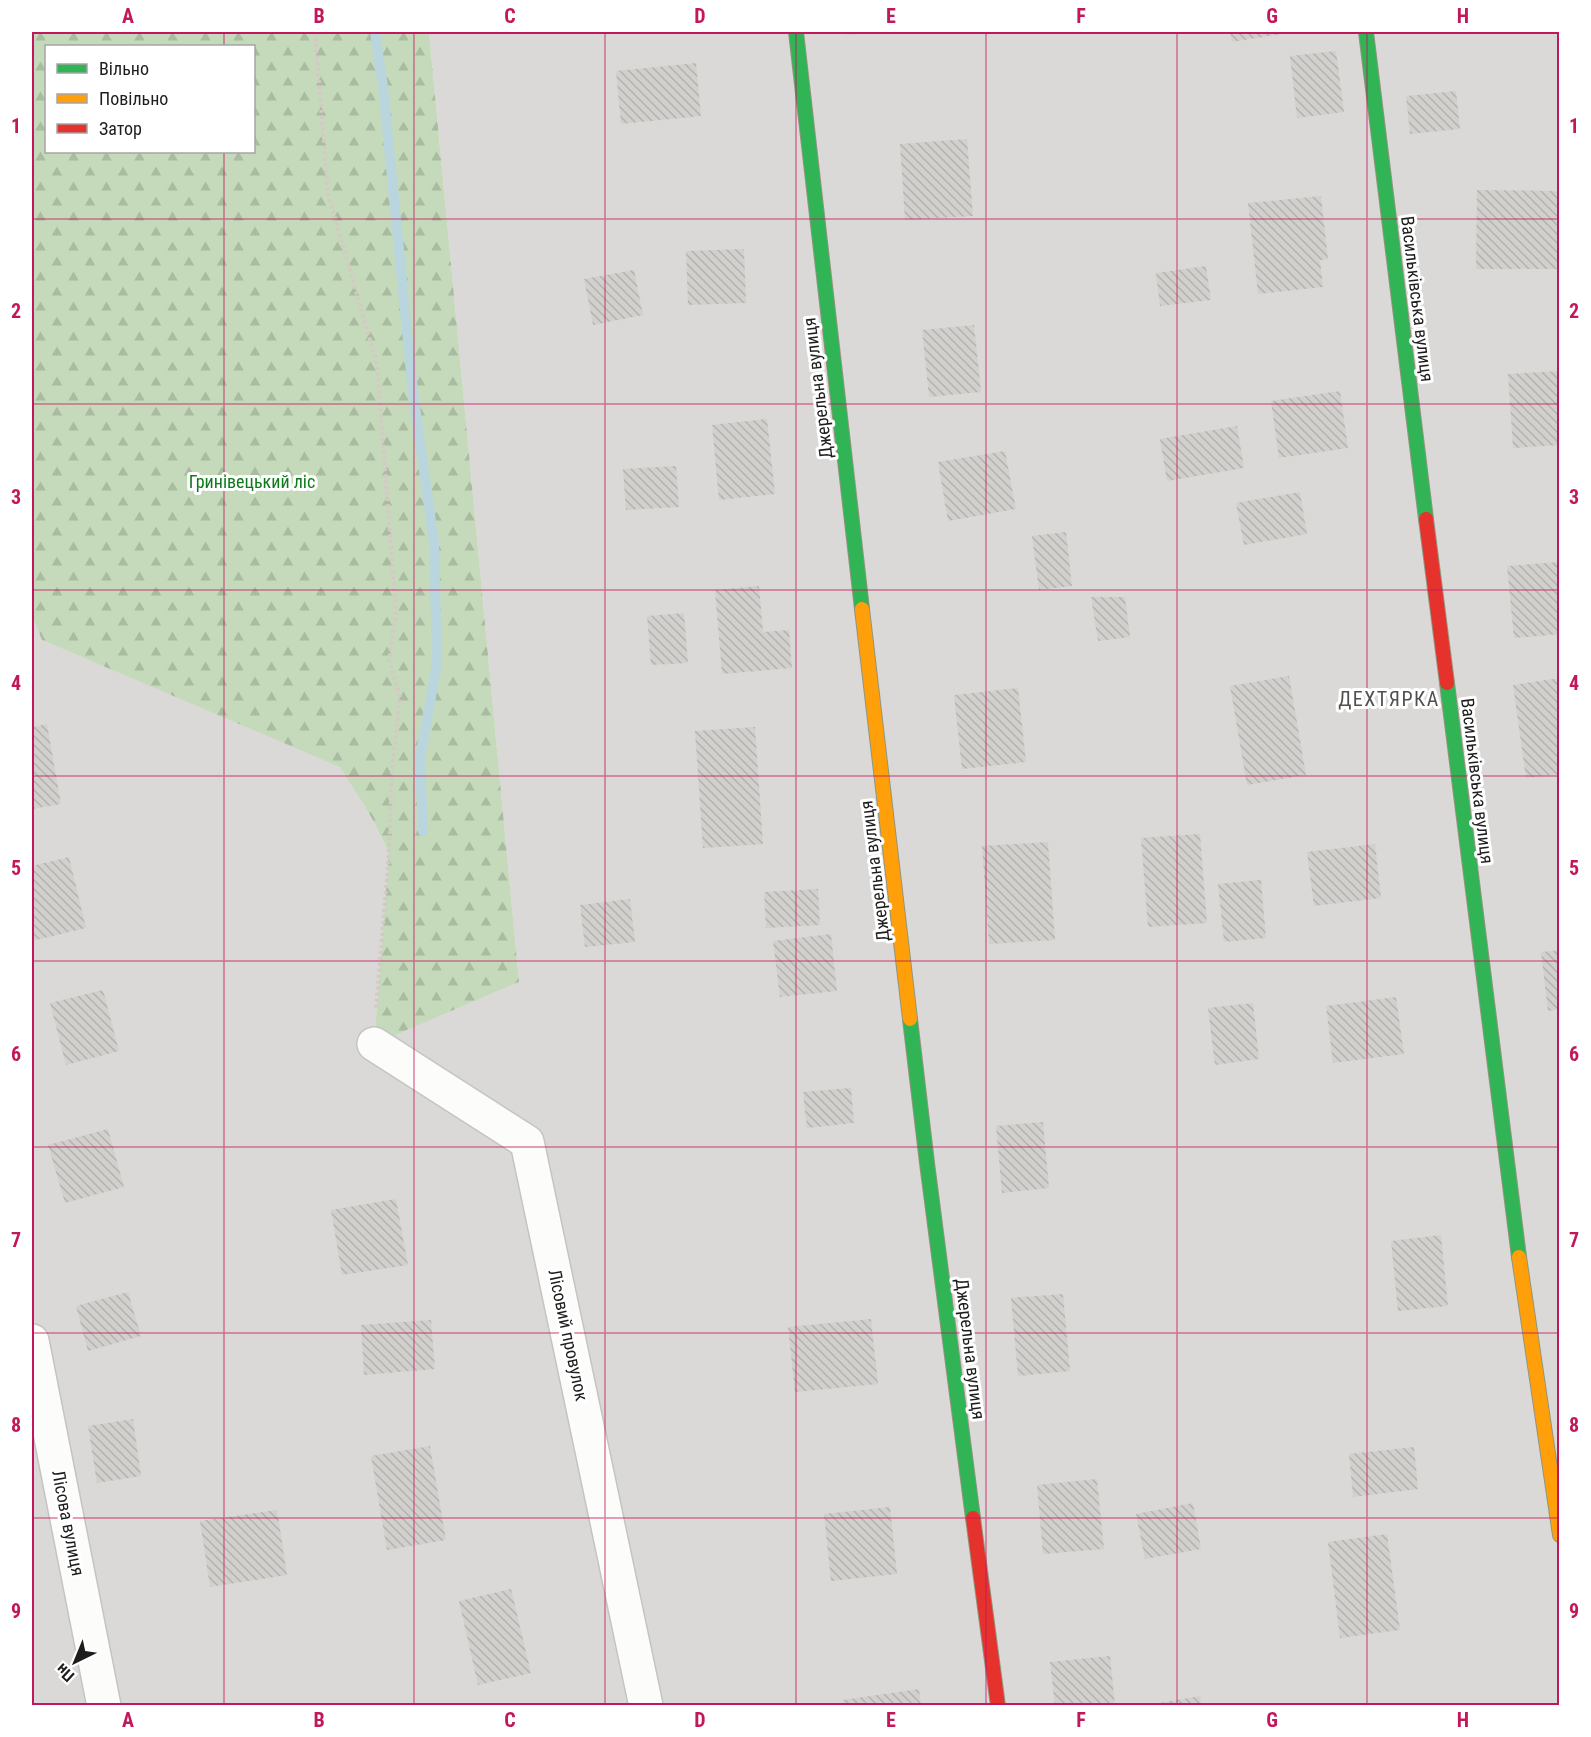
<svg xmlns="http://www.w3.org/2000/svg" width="1591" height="1737" viewBox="0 0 1591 1737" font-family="'Roboto Condensed',sans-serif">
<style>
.residential{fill:#dad9d7}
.forest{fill:url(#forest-firs);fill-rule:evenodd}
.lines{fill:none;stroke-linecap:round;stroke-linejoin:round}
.stream{stroke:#b9d6df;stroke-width:10}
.building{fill:url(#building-back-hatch)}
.street-casing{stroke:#c4c4c2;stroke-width:36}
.fast-casing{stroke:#92957e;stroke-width:16}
.slow-casing{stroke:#92957e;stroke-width:16}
.jam-casing{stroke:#92957e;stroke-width:16}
.path{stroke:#d5c8c5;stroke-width:4;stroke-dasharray:3 3;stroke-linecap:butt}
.street{stroke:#fcfcfb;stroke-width:33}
.fast{stroke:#30b455;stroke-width:14}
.slow{stroke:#ff9f0a;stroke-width:14}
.jam{stroke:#e5322d;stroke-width:14}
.grid{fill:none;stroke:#c2185b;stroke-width:1.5;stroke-opacity:0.55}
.labels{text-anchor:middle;stroke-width:6;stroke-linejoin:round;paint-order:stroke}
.street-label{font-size:18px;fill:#1d1d1d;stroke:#fff}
.park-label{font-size:18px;fill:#0c7a18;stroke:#fff}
.neighbourhood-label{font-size:20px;letter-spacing:1.5px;fill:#505050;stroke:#fff}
.neatline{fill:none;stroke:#c2185b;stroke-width:2}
.grid-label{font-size:20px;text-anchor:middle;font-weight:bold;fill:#c2185b}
</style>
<defs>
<pattern id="forest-firs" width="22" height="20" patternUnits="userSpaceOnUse" patternTransform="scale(1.5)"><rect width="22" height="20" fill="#c5dabb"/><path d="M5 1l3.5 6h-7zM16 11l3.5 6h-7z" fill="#a9bba0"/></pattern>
<pattern id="building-back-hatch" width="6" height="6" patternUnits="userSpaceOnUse" patternTransform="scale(1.5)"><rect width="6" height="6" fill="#d2d0cd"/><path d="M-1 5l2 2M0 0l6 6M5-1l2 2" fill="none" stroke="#b4b2b0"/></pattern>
</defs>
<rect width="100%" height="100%" fill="#ebeae6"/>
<path class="residential" d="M429,32H1559V1705H32V616L42,640L340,766L369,813L389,852L374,1043L519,982Z"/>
<path class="forest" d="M32,32H429L519,982L374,1044L389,852L369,813L340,767L42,640L32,616ZM46,46H254V152H46Z"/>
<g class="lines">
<path class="stream" d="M375,32L383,87L413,392L434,543L437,663L420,758L423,831"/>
</g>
<g class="building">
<path d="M846,32H867V33L846,35Z"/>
<path d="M1230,32H1288V33L1232,42Z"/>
<path d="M1336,51L1344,112L1297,118L1290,56Z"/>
<path d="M696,63L701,116L621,124L616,71Z"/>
<path d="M1456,91L1460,129L1410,134L1406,96Z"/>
<path d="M967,139L973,216L905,220L900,144Z"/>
<path d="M1477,190L1560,191V269H1476Z"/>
<path d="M1321,196L1328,259L1320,260L1323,287L1258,294L1248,203Z"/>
<path d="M744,249L746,303L688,305L686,251Z"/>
<path d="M1206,266L1211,300L1160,306L1156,273Z"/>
<path d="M634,270L643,315L593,325L584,279Z"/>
<path d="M974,325L981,392L929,397L922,330Z"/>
<path d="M1560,371V445L1513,448L1508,374Z"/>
<path d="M1340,391L1348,448L1279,458L1271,401Z"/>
<path d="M767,419L775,494L719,500L712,425Z"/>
<path d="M1237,426L1244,468L1167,481L1160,439Z"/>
<path d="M1005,451L1016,509L948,521L938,462Z"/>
<path d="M676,466L679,507L626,510L623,469Z"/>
<path d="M1300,492L1307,534L1244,545L1236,503Z"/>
<path d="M1066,532L1072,586L1039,590L1032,536Z"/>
<path d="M1560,562V634L1514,638L1507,566Z"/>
<path d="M759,586L763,632L789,630L792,668L722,674L715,590Z"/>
<path d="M1091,597H1125L1130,637L1098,641Z"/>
<path d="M684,613L688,663L651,665L647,616Z"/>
<path d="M1289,676L1306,775L1247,785L1230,686Z"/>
<path d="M1560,678V774L1526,778L1513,685Z"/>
<path d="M1018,688L1026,762L962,769L954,695Z"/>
<path d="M47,724L61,804L32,809V727Z"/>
<path d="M755,727L763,844L703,848L695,731Z"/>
<path d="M1200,834L1207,923L1148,927L1141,838Z"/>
<path d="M1048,842L1055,940L989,944L982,846Z"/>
<path d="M1375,844L1381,898L1314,906L1307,852Z"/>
<path d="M69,857L86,928L32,941V866Z"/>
<path d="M1261,880L1266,938L1224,942L1218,884Z"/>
<path d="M818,889L820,925L766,928L764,892Z"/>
<path d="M630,899L635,942L585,947L580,905Z"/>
<path d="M831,934L837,991L780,997L773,941Z"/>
<path d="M1560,950V1009L1548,1011L1541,952Z"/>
<path d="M103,990L119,1051L66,1065L50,1003Z"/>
<path d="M1396,997L1404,1054L1333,1063L1326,1006Z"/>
<path d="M1253,1003L1259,1059L1215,1065L1208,1008Z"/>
<path d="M851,1088L854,1123L807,1128L803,1092Z"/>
<path d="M1043,1122L1049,1188L1002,1193L996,1126Z"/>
<path d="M108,1129L124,1187L65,1203L48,1145Z"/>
<path d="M396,1199L408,1265L342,1275L331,1210Z"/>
<path d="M1441,1235L1448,1306L1398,1311L1391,1241Z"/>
<path d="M128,1292L141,1336L88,1351L76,1306Z"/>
<path d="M1063,1294L1070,1371L1018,1376L1011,1298Z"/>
<path d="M871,1319L878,1384L795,1392L788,1327Z"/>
<path d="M431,1320L435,1369L364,1375L361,1325Z"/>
<path d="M133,1419L141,1476L97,1483L88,1426Z"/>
<path d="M430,1446L446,1540L387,1550L371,1456Z"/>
<path d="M1414,1447L1418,1489L1353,1497L1349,1454Z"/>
<path d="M1097,1479L1104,1549L1043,1554L1037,1485Z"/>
<path d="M1193,1503L1201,1549L1145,1559L1136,1514Z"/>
<path d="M890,1507L897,1574L831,1581L824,1514Z"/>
<path d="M277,1510L287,1575L210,1587L200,1521Z"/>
<path d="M1387,1534L1400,1630L1340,1638L1328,1542Z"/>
<path d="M511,1589L531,1673L478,1685L459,1601Z"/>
<path d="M1110,1656L1115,1706H1055L1050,1662Z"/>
<path d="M919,1689L921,1706H843V1700Z"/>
<path d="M1200,1696L1202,1706H1153V1704Z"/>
</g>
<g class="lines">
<defs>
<g id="street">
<path d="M374,1044L527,1142L646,1706"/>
<path d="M32,1341L104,1706"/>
</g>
<g id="fast">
<path d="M796,32L862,609"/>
<path d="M1366,32L1426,519"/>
<path d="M1447,683L1519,1257"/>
<path d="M910,1019L927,1163L973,1518"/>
</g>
<g id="slow">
<path d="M862,609L910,1019"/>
<path d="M1519,1257L1560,1535"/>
</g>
<g id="jam">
<path d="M1426,519L1447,683"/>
<path d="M973,1518L998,1706"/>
</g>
</defs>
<use href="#street" class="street-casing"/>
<use href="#fast" class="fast-casing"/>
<use href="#slow" class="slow-casing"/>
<use href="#jam" class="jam-casing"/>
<path class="path" d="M315,32L328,194L377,364L396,613L389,661L400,696L392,770L389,852L376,1010"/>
<use href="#street" class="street"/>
<use href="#fast" class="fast"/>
<use href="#slow" class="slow"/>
<use href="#jam" class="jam"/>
</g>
<path class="grid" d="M224,32V46M414,32V1706M605,32V1706M796,32V1706M986,32V1706M1177,32V1706M1367,32V1706M224,152V1706M32,219H1560M32,404H1560M32,590H1560M32,776H1560M32,961H1560M32,1147H1560M32,1333H1560M32,1518H1560"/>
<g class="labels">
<g class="street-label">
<text transform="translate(1417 299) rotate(83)" y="6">Васильківська вулиця</text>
<text transform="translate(818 388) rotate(-97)" y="6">Джерельна вулиця</text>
<text transform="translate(1477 781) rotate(83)" y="6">Васильківська вулиця</text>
<text transform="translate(875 871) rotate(-97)" y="6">Джерельна вулиця</text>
<text transform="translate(568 1335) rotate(78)" y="6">Лісовий провулок</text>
<text transform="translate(970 1349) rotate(83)" y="6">Джерельна вулиця</text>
<text transform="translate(68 1523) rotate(79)" y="6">Лісова вулиця</text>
</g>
<g class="park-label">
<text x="252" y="488">Гринівецький ліс</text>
</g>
<g class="neighbourhood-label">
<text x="1389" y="706">ДЕХТЯРКА</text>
</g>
</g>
<rect width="1591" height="1737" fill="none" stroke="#ffffff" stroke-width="66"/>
<rect x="45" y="45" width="210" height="108" fill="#ffffff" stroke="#a5a5a5" stroke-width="1.5"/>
<rect x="57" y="64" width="30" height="9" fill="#30b455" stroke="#a5a5a5" stroke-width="1.5"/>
<text x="99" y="75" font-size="18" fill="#1d1d1d">Вільно</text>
<rect x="57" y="94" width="30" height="9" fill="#ff9f0a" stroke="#a5a5a5" stroke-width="1.5"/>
<text x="99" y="105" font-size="18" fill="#1d1d1d">Повільно</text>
<rect x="57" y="124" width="30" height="9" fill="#e5322d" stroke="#a5a5a5" stroke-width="1.5"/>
<text x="99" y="135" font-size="18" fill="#1d1d1d">Затор</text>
<g transform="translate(75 1662) rotate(223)" stroke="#ffffff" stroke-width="4.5" paint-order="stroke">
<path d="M0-4.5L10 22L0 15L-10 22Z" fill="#1d1d1d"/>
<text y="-9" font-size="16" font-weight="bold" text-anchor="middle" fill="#1d1d1d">Пн</text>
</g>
<rect x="33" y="33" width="1525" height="1671" class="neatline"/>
<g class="grid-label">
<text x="128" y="23">A</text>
<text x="319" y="23">B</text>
<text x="510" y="23">C</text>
<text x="700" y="23">D</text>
<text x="891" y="23">E</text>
<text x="1081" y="23">F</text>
<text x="1272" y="23">G</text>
<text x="1463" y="23">H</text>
<text x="16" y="133">1</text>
<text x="1574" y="133">1</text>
<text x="16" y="318">2</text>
<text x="1574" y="318">2</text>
<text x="16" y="504">3</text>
<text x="1574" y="504">3</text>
<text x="16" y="690">4</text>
<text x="1574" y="690">4</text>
<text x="16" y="875">5</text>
<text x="1574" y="875">5</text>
<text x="16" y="1061">6</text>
<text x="1574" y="1061">6</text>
<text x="16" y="1247">7</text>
<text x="1574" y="1247">7</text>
<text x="16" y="1432">8</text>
<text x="1574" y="1432">8</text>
<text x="16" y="1618">9</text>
<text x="1574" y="1618">9</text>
<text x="128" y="1727">A</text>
<text x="319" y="1727">B</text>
<text x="510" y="1727">C</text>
<text x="700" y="1727">D</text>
<text x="891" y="1727">E</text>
<text x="1081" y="1727">F</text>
<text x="1272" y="1727">G</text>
<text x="1463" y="1727">H</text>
</g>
</svg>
